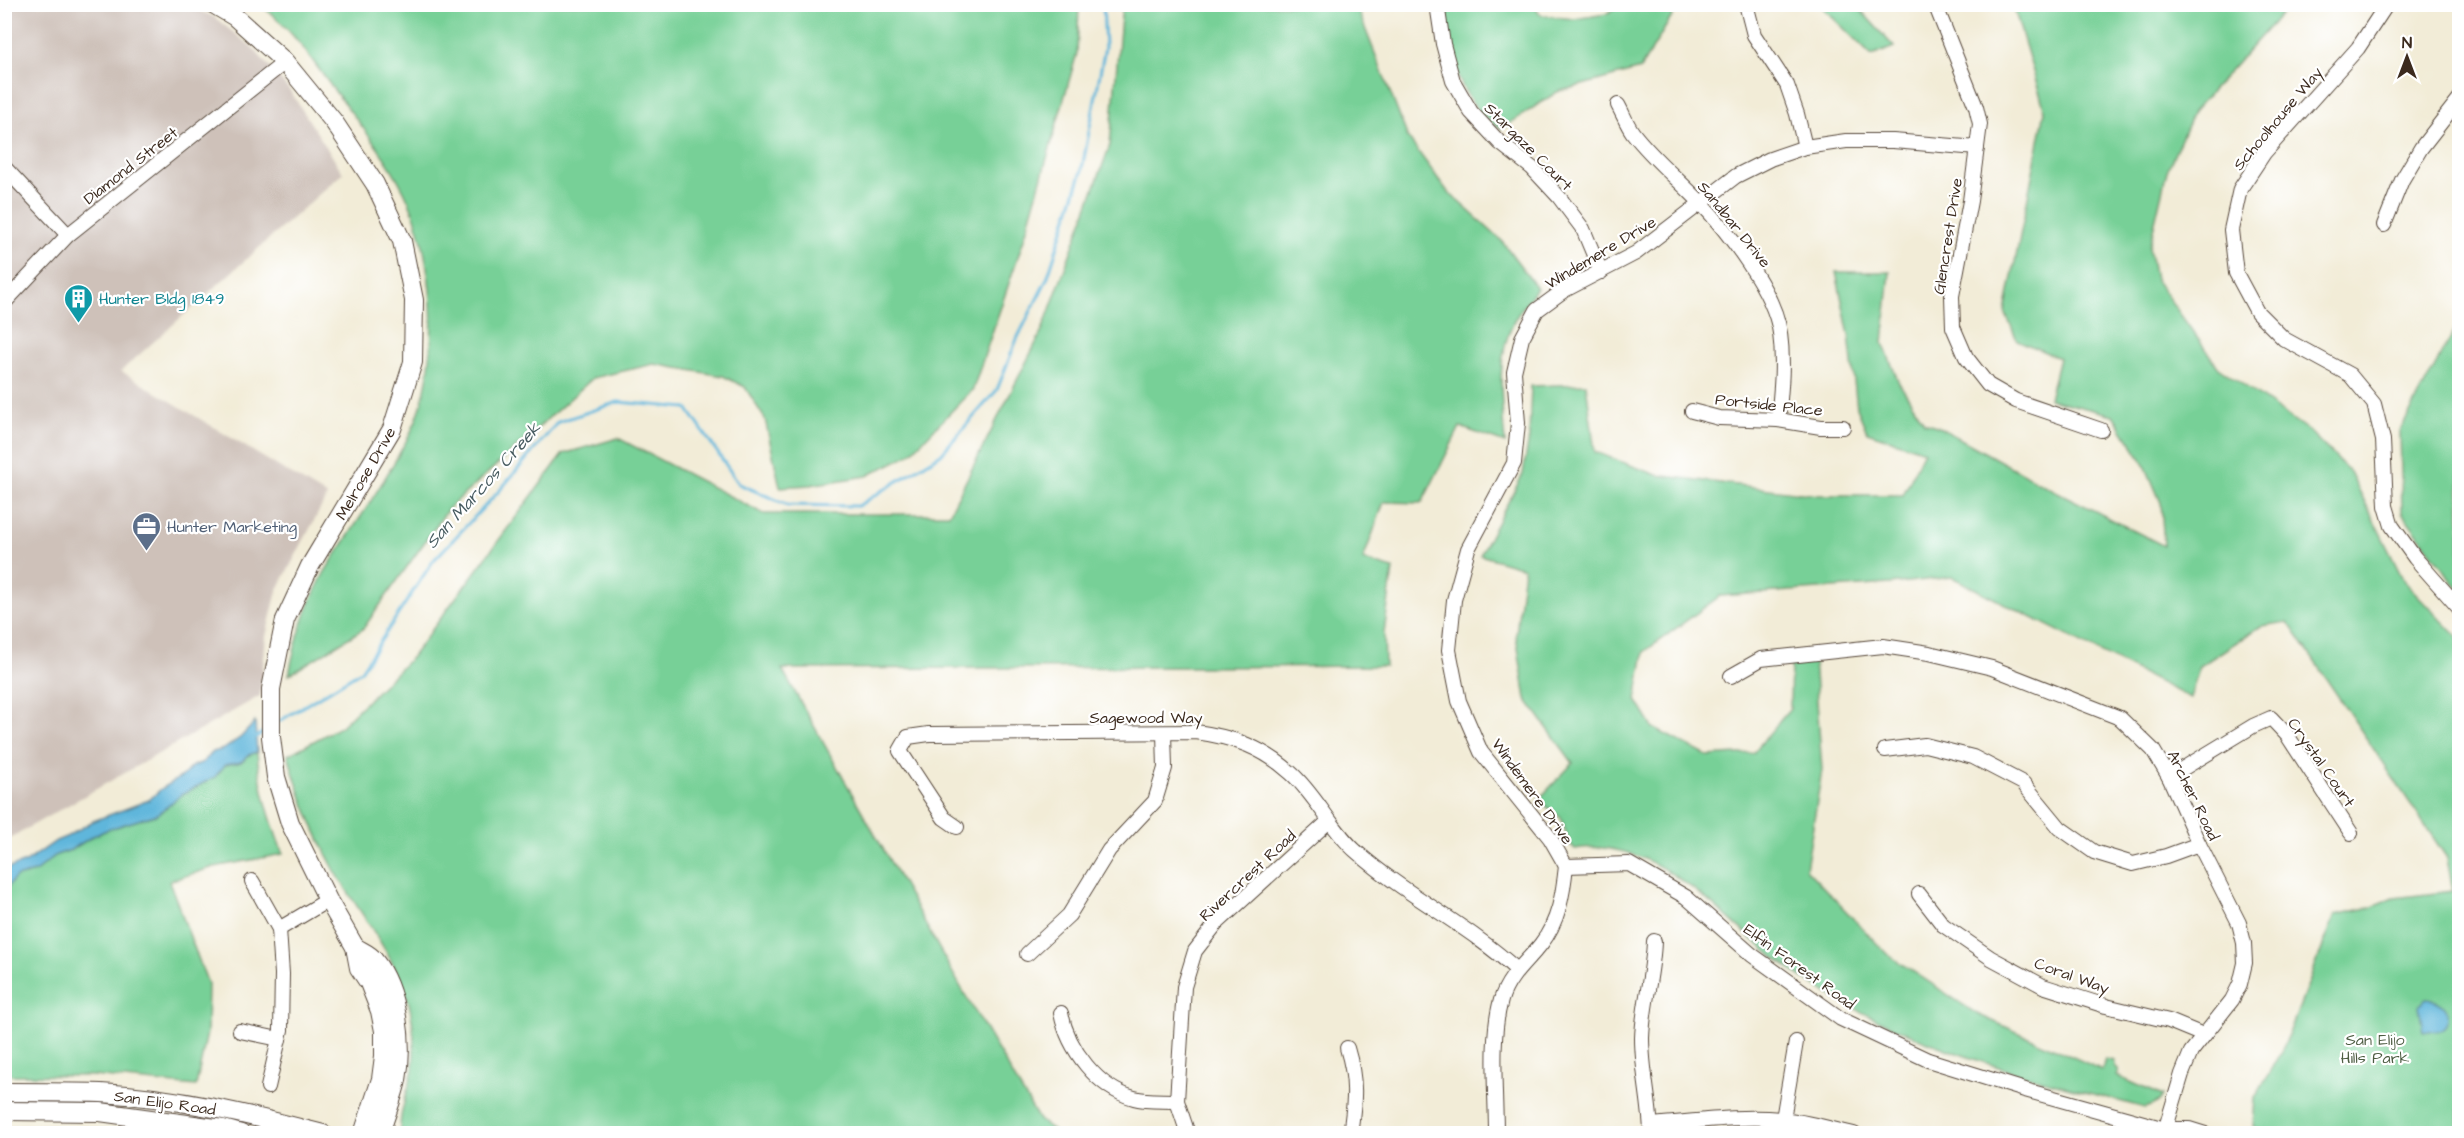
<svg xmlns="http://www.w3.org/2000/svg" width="2464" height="1138" viewBox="0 0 2464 1138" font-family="'Architects Daughter',sans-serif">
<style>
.industrial{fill:#cec1b9}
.green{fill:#77d097;stroke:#597d5a;stroke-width:1.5}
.water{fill:#5eb6db;stroke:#4c707c;stroke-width:1.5}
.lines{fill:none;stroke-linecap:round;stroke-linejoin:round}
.stream{stroke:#5eb6db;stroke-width:3}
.minor-casing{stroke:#56473a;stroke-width:16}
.major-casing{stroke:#56473a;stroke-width:20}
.minor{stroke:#fff;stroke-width:14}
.major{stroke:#fff;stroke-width:18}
.labels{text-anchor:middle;stroke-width:4.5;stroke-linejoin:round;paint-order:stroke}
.street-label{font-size:16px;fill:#3b2a1e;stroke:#fff}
.culture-label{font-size:16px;fill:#0d838f;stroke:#fff;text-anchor:start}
.service-label{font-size:16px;fill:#4e5e75;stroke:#fff;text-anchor:start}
.park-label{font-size:16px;fill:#4d5c42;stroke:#fff}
.water-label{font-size:18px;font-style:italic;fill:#475b60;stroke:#fff}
</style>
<rect width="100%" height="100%" fill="#fff"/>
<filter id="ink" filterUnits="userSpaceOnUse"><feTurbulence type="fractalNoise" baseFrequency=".0167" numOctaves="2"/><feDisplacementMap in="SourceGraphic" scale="12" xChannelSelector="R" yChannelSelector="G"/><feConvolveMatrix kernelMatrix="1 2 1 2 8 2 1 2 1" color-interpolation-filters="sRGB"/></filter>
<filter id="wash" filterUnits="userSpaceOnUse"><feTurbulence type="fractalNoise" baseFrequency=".008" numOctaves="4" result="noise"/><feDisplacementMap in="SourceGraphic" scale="24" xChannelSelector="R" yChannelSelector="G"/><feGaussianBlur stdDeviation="1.35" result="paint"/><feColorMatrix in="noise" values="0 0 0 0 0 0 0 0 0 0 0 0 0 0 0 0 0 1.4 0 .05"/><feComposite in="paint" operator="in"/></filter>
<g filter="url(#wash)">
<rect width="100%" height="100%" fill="#f2ecd7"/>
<path class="industrial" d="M5,5H187L214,17L253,48L290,91L343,173L121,371L327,496L277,591L266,636L260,696L5,841Z"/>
<g class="green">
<path d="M260,5L1079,4V5L1077,53L1024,239L973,389L910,454L867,476L810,485L780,487L765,419L745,387L723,376L654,364L593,378L448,509L363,629L289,675C295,641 306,608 322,577C331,560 344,544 354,527C374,497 393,466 410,434C443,369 436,254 404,191C385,154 359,123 334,90C312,60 291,27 260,5Z"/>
<path d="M1122,5H1356L1408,138L1448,192L1502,241L1537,288C1529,299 1519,311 1513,323C1495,360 1502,403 1505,443L1460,427L1422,503L1384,502L1363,560L1393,569L1384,633L1385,666L782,669L963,991L1039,1120L1056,1133H402C395,1122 411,1084 413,1068C415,1045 414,1022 408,1000C393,952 358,912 334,869C315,833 299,795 288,755L340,727L411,658L563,454L618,438L764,514H949L1042,331L1110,145Z"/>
<path d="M1450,5H1534L1541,15L1574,19L1606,14L1621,5H1679L1640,69L1557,92L1501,129C1494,124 1485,118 1479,111C1456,84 1440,39 1450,5Z"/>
<path d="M1820,5H1856L1894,47L1872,56Z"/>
<path d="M2013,5H2289L2193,112L2167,171L2149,247L2155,279L2218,367L2309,431L2350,472L2404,581L2459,638V1133L2275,1134L2253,1127L2255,1098L2285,1044L2335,915L2372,907L2394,898L2453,891L2447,858L2288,622L2261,626L2200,666L2190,698L1952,577L1890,584L1720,596L1644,652L1636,700L1653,728L1707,756L1753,753L1790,709L1791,661L1814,660L1822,770L1806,869L1887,954L1977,1014L2102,1070L2105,1059L2114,1061L2116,1068L2119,1071L2117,1076L2162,1096C2159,1104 2152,1106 2145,1108C2020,1075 1893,1043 1787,967C1725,923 1660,835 1575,849L1569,843L1561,818L1538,800L1573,763L1526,699L1516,635L1524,568L1480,555L1523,474L1529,437L1531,386L1586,384L1595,452L1657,475L1818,495H1903L1924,451L1867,432L1857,408L1849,335L1836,272H1890L1883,343L1899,383L1924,422L1939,427L2038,482L2164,546L2161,503L2145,465L2113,415L2049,399L2059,358L2017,340L2005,312L2045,111Z"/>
<path d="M2459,322L2460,590H2459L2402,513L2400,431Z"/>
<path d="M257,752C260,788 270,820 283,854L214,867L169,881L208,984L207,1033L196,1086L93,1076L5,1075L4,890L16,877L35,872L56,855L71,850L93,836L109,829L158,814L181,795L215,777L225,765L241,762L249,755Z"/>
</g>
<g class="water">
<path d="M255,722L257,752L249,755L241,762L225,765L215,777L181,795L158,814L109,829L93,836L71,850L56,855L35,872L16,877L5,890L6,869L26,862L56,841L68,836L93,821L149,800L161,789L184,775L191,767L203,762L213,752L224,749L241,737Z"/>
<path d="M2426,999C2444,1000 2455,1013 2443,1029L2423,1032L2419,1006Z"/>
</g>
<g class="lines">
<g class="stream">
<path d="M278,722L361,671L433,561L500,490L558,422L618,402L687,408L739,484L788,505L858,506L941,454L997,390L1017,339L1047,279L1081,174L1105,47L1103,4"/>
<path d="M253,739L265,731"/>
</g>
</g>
</g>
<g filter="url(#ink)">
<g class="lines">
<defs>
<g id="minor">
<path d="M1437,4L1443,44L1453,81L1471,112L1500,143L1532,168L1559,197L1583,229L1601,272"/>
<path d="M1746,4L1754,35L1787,85L1797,114L1805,147"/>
<path d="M1935,4L1976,107L1980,124L1970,201L1952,296L1953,327L1966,357L1988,385L2016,401L2101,430"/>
<path d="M2387,4L2358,48L2264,153L2240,189L2231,230L2236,273L2257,312L2284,339L2350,375L2374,404L2383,440L2386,506L2392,526L2415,558L2460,609"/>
<path d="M1618,105C1623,114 1627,125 1633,133C1653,159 1678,179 1700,202C1728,232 1775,292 1780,333C1784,362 1781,390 1778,420"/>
<path d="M4,167L68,235"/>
<path d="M2384,225L2402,180L2421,148L2460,98"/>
<path d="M4,303L68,235L285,62"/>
<path d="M1692,411L1719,418L1778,420L1821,427H1843"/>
<path d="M1731,676L1761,659L1883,646L1929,653L1992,668L2120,718L2153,750L2169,777L2199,844L2239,923L2244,943L2245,963L2240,984L2232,1000L2191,1052L2182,1074L2164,1134"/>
<path d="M1885,750L1925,745L1973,757L2023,783L2060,828L2094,852L2133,864L2166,856L2199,844"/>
<path d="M2169,777L2253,726L2271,718L2287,735L2351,833"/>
<path d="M957,827L944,818L900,751L908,737L929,734L1196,732C1233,737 1262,747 1291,773C1316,795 1332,831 1358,853C1408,897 1468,925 1517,970"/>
<path d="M1566,866L1550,838L1481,752L1459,701L1449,650L1454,600L1468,549L1514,463L1518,423L1514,372L1522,338L1537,310L1563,291L1636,253L1736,176L1770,159L1805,147L1846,141H1893L1977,148"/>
<path d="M1566,866L1629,864L1686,897L1752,955L1841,1019L1928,1060L2025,1090L2165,1129H2189L2205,1134"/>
<path d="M252,881L279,929L282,974L281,1030L268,1087"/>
<path d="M1919,894L1943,925L1991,958L2043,986L2106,1006L2169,1021L2203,1035"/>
<path d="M279,929L328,900"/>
<path d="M1027,954L1069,915L1109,850L1155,801L1165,768L1164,733"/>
<path d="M1061,1013C1068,1049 1097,1088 1134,1098C1147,1102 1164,1100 1177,1101"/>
<path d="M240,1031L279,1039"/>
<path d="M1347,1048C1357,1081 1355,1100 1350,1134"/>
<path d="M1783,1119L1796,1042"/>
<path d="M1651,1125C1694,1122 1737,1115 1781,1119C1805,1121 1830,1129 1854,1134"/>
<path d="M1651,1132C1650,1101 1642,1070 1642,1038C1643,1005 1653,974 1654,941"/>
<path d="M1188,1134L1177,1101L1184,987L1195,951L1216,924L1329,821"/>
<path d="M1496,1134C1496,1092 1490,1039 1501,1000C1508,976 1527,962 1541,944C1559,921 1563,894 1566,866"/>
</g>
<g id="major">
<path d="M213,4L235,17L285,62L334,122L375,184L402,241L414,300L413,362L392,429L310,566L285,620L271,689V737L276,777L290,823L328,900L355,947L359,968L369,983L380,1011L384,1031V1056L381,1079L363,1134"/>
<path d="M355,947C361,951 370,954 374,960C398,990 404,1044 397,1080C393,1098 385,1116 380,1134"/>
<path d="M4,1092C37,1092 69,1092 101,1093C176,1097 251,1115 323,1134"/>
<path d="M4,1111L100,1112L223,1129L241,1134"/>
</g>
</defs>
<use href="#minor" class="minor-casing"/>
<use href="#major" class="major-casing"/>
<use href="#minor" class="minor"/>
<use href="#major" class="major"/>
</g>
</g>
<defs>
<symbol id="building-pin" viewBox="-11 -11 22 30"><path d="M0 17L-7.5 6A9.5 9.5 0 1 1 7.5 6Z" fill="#0f9aa8" stroke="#fff"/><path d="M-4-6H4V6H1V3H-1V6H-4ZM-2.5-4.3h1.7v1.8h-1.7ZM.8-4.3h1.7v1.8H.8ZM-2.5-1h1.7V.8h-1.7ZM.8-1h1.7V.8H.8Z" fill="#fff"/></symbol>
<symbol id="office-pin" viewBox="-11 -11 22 30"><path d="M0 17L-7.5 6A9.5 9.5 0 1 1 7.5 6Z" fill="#5c6f8a" stroke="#fff"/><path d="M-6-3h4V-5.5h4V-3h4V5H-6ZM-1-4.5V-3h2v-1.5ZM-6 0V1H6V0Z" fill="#fff"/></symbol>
</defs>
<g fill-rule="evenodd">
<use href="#building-pin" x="62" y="282" width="33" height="45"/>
<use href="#office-pin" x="130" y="510" width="33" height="45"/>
</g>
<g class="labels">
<g class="street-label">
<text transform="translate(2277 118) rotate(-50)" y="6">Schoolhouse Way</text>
<text transform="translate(1529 146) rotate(45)" y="6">Stargaze Court</text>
<text transform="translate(130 165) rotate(-38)" y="6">Diamond Street</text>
<text transform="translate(1735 224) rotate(51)" y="6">Sandbar Drive</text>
<text transform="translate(1947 236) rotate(-81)" y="6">Glencrest Drive</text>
<text transform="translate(1600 252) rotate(-31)" y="6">Windemere Drive</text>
<text transform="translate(1769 404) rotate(6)" y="6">Portside Place</text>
<text transform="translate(365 473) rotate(-60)" y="6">Melrose Drive</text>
<text x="1146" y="723">Sagewood Way</text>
<text transform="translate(2322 762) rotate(55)" y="6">Crystal Court</text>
<text transform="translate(1533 791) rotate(54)" y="6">Windemere Drive</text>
<text transform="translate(2194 795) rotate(64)" y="6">Archer Road</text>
<text transform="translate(1247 875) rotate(-43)" y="6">Rivercrest Road</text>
<text transform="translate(1800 966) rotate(36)" y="6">Elfin Forest Road</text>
<text transform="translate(2072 975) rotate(20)" y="6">Coral Way</text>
<text transform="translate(165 1102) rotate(8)" y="6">San Elijo Road</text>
</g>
<g class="culture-label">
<text x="99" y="304">Hunter Bldg 1849</text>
</g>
<g class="service-label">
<text x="167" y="532">Hunter Marketing</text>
</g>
<g class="park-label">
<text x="2375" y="1045">San Elijo<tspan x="2375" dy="18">Hills Park</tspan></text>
</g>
<g class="water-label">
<text transform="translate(483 485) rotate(-48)" y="6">San Marcos Creek</text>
</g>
</g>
<rect width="2464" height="1138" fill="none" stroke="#fff" stroke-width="24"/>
<g transform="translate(2407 57)" stroke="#ffffff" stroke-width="4.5" paint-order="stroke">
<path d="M0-4.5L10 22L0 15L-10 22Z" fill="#3b2a1e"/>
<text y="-9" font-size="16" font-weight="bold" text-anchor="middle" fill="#3b2a1e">N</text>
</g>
</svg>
